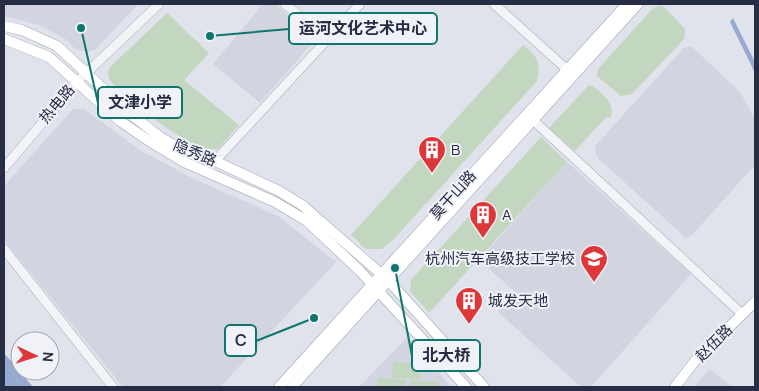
<svg xmlns="http://www.w3.org/2000/svg" width="759" height="391" viewBox="0 0 759 391" font-family="Manrope,'Noto Sans SC',sans-serif">
<style>
.built{fill:#d2d5e0}
.green{fill:#c3d6c0}
.water{fill:#97aacf}
.lines{fill:none;stroke-linecap:round;stroke-linejoin:round}
.minor-casing{stroke:#a8acb9;stroke-width:10}
.major-casing{stroke:#9ea5b8;stroke-width:11}
.minor{stroke:#f3f4f8;stroke-width:9}
.major{stroke:#fff;stroke-width:10}
.labels{text-anchor:middle;stroke-width:4;stroke-linejoin:round;paint-order:stroke}
.street-label{font-size:15px;fill:#262d44;stroke:#f0f2f8}
.poi-label{font-size:15px;fill:#262d44;stroke:#f0f2f8;text-anchor:start}
.leader{fill:none;stroke:#0f766e;stroke-width:2}
.callout-dot{fill:#0f766e;stroke:#f0f2f8;stroke-width:2}
.callout{fill:#f0f2f8;stroke:#0f766e;stroke-width:2}
.callout-label{font-size:16px;text-anchor:middle;font-weight:bold;fill:#262d44}
</style>
<rect width="100%" height="100%" fill="#e0e3eb"/>
<g class="built">
<path d="M4,4H138L95,50L87,52L75,49L67,40L39,25L4,16Z"/>
<path d="M263,4H276L315,40L260,103L213,64Z"/>
<path d="M691,46L740,92L755,119V165L692,235L686,238L599,159L595,152L596,145L684,48Z"/>
<path d="M73,109H84L140,150L196,180L278,216L336,262L220,387H123L4,240V186Z"/>
<path d="M567,162L691,274L591,387H581L498,312L515,292L479,260Z"/>
<path d="M408,337L451,387H359Z"/>
<path d="M710,369L732,387H694Z"/>
</g>
<g class="green">
<path d="M659,6L664,7L685,29L684,39L632,94L621,96L597,76L598,69L653,8Z"/>
<path d="M167,13L209,53L184,80L239,125L218,149C188,153 133,101 110,81L108,74L110,67Z"/>
<path d="M523,45C538,56 541,64 537,81L393,240L382,249H366L351,235Z"/>
<path d="M589,85C600,89 618,106 610,118L607,116L575,151L549,128Z"/>
<path d="M541,137L567,162L429,313L410,291L411,280Z"/>
<path d="M393,362L421,364L420,379L392,378Z"/>
<path d="M378,378L406,380L405,387H377Z"/>
<path d="M410,380L438,382V387H410Z"/>
</g>
<g class="water">
<path d="M733,18L755,62V73L730,22Z"/>
<path d="M4,353L33,387H4Z"/>
</g>
<g class="lines">
<defs>
<g id="minor">
<path d="M285,4L328,40"/>
<path d="M494,4L572,74"/>
<path d="M533,120L742,314"/>
<path d="M215,161L360,4"/>
<path d="M4,168L77,82L159,4"/>
<path d="M4,249L113,387"/>
</g>
<g id="major">
<path d="M4,26L22,30L57,46L133,116L160,137L188,153L215,161L279,191L302,205L388,280L484,387"/>
<path d="M4,39L49,57L120,121L149,141L184,162L275,202L307,221L360,271L466,387"/>
<path d="M279,387L627,4"/>
<path d="M292,387L638,4"/>
<path d="M675,387L698,357L755,302"/>
</g>
</defs>
<use href="#minor" class="minor-casing"/>
<use href="#major" class="major-casing"/>
<use href="#minor" class="minor"/>
<use href="#major" class="major"/>
</g>
<defs>
<symbol id="building-pin" viewBox="-11 -11 22 30"><path d="M0 17L-7.5 6A9.5 9.5 0 1 1 7.5 6Z" fill="#de3739" stroke="#f0f2f8"/><path d="M-4-6H4V6H1V3H-1V6H-4ZM-2.5-4.3h1.7v1.8h-1.7ZM.8-4.3h1.7v1.8H.8ZM-2.5-1h1.7V.8h-1.7ZM.8-1h1.7V.8H.8Z" fill="#fff"/></symbol>
<symbol id="school-pin" viewBox="-11 -11 22 30"><path d="M0 17L-7.5 6A9.5 9.5 0 1 1 7.5 6Z" fill="#de3739" stroke="#f0f2f8"/><path d="M0-5L7-2L0 1L-7-2ZM-4 1L0 2.5L4 1V4Q0 6-4 4Z" fill="#fff"/></symbol>
</defs>
<g fill-rule="evenodd">
<use href="#building-pin" x="416" y="134" width="32" height="43"/>
<use href="#building-pin" x="467" y="199" width="32" height="43"/>
<use href="#school-pin" x="578" y="243" width="32" height="43"/>
<use href="#building-pin" x="453" y="285" width="32" height="43"/>
</g>
<g class="labels">
<g class="street-label">
<text transform="translate(57 104) rotate(-50)" y="5">热电路</text>
<text transform="translate(195 153) rotate(23)" y="5">隐秀路</text>
<text transform="translate(453 195) rotate(-48)" y="5">莫干山路</text>
<text transform="translate(714 343) rotate(-45)" y="5">赵伍路</text>
</g>
<g class="poi-label">
<text x="451" y="155">B</text>
<text x="502" y="220">A</text>
<text x="575" y="264" text-anchor="end">杭州汽车高级技工学校</text>
<text x="488" y="306">城发天地</text>
</g>
</g>
<path class="leader" d="M210 36L289 29M81 28L98 103M314 318L256 341M395 268L412 356"/>
<g class="callout-dot">
<circle cx="210" cy="36" r="5"/>
<circle cx="81" cy="28" r="5"/>
<circle cx="314" cy="318" r="5"/>
<circle cx="395" cy="268" r="5"/>
</g>
<g class="callout">
<rect x="289" y="13" width="148" height="31" rx="5"/>
<rect x="98" y="87" width="84" height="31" rx="5"/>
<rect x="225" y="325" width="31" height="31" rx="5"/>
<rect x="412" y="340" width="68" height="31" rx="5"/>
</g>
<g class="callout-label">
<text x="363" y="34">运河文化艺术中心</text>
<text x="140" y="108">文津小学</text>
<text x="241" y="346">C</text>
<text x="446" y="361">北大桥</text>
</g>
<rect width="759" height="391" fill="none" stroke="#262d44" stroke-width="10"/>
<g transform="translate(35 356) rotate(94)"><circle r="24" fill="#f0f2f8" stroke="#9fa3b0"/>
<path d="M0-4L9 19L0 12L-9 19Z" fill="#de3739"/>
<text y="-8" font-size="14" font-weight="bold" text-anchor="middle" fill="#262d44">N</text>
</g>
</svg>
